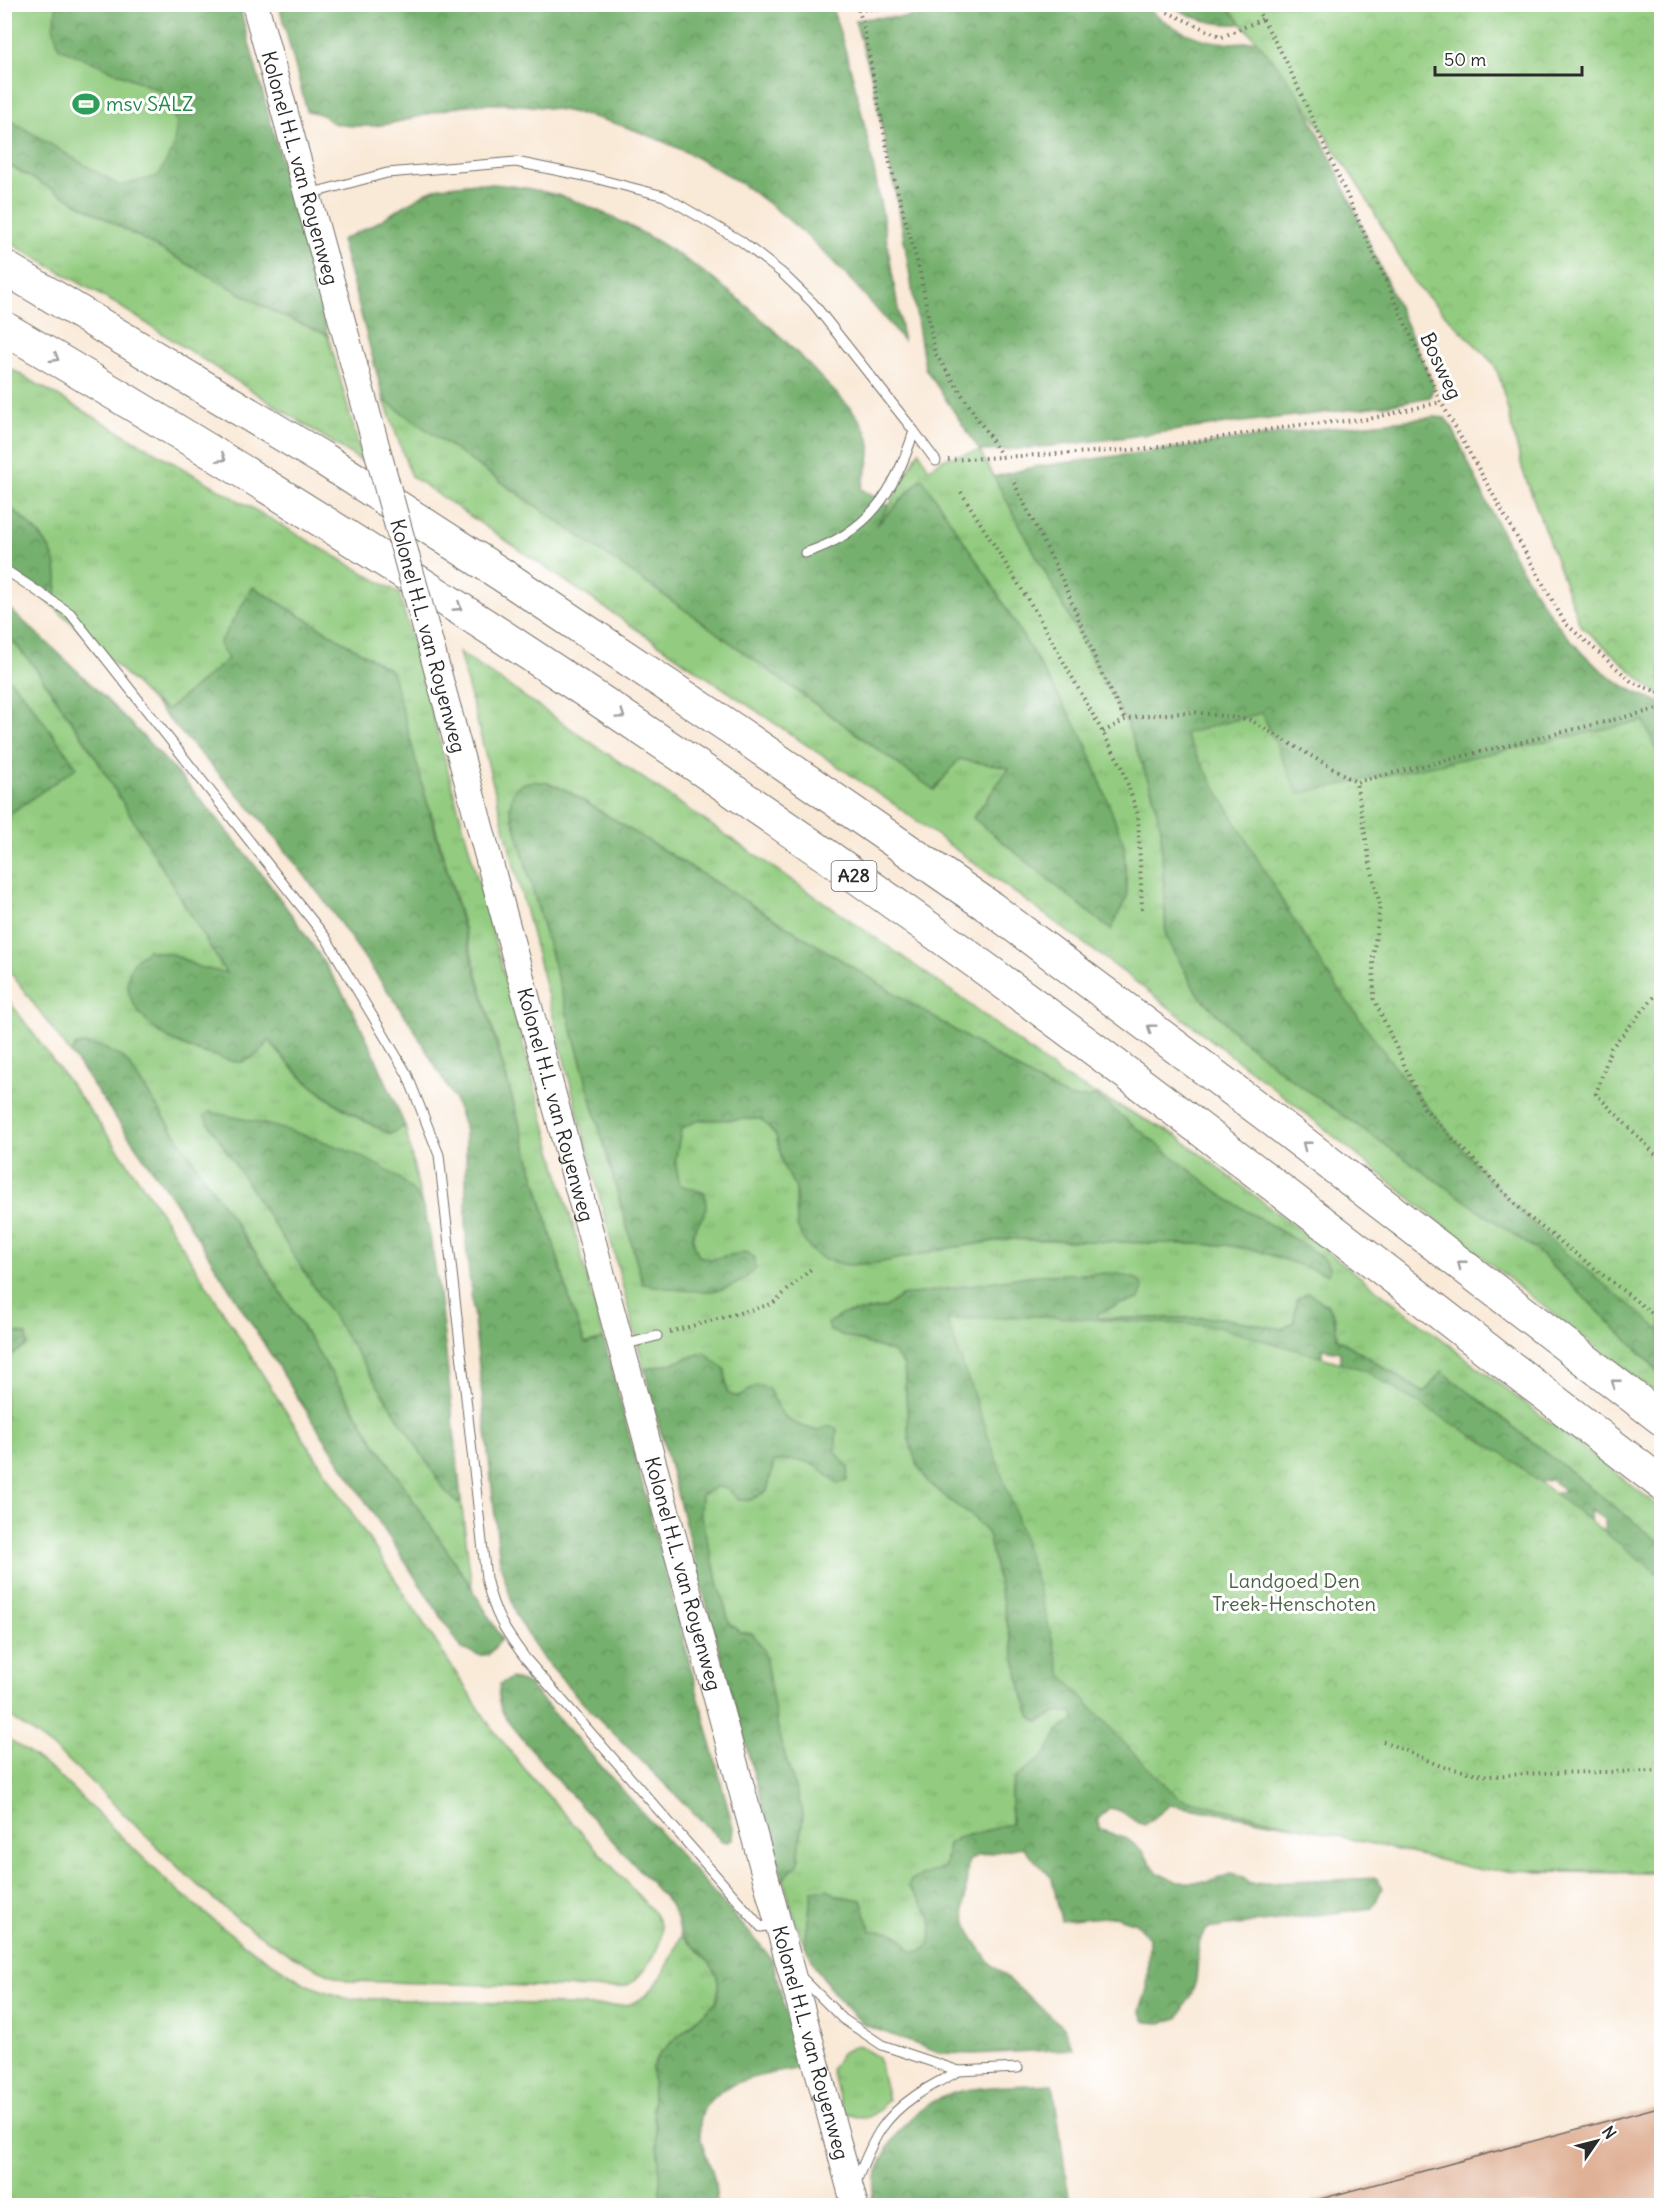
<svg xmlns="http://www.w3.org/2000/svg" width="1666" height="2210" viewBox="0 0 1666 2210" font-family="Delius,sans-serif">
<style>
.grass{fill:url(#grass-tufts);stroke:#5f7c56;stroke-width:1.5;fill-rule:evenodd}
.forest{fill:url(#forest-crowns);stroke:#506e4c;stroke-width:1.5}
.park{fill:url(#park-crowns);stroke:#5f7c56;stroke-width:1.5}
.pitch{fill:#93cc80;stroke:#5f7c56;stroke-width:1.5}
.building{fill:#dfb095}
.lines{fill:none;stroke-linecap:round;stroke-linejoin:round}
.lane-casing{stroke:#736e67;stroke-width:11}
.secondary-casing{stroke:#736e67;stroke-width:28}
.highway-casing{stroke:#736e67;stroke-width:35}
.path{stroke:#736e67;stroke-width:4;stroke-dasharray:1.5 4.5;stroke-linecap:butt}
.lane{stroke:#fff;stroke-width:9}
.secondary{stroke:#fff;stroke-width:26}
.highway{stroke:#fff;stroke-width:33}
.secondary-bridge-casing{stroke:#736e67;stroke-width:28;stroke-linecap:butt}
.secondary-bridge{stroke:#fff;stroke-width:26}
.oneway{stroke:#a0a0a0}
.labels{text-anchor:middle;stroke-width:6;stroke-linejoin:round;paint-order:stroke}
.shield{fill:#fff;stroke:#6b6b6b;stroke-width:1.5}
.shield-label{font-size:18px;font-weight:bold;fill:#2b2b2b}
.leisure-label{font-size:20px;fill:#27864d;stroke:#fff;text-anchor:start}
.street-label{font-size:20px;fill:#2b2b2b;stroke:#fff}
.park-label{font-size:20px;fill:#4f6349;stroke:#fff}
</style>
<defs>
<pattern id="grass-tufts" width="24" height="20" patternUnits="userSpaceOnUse" patternTransform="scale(1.5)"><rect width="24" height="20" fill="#93cc80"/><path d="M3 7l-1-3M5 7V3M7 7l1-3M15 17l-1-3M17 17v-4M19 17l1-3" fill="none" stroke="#7faf6f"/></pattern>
<pattern id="forest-crowns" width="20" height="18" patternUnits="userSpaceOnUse" patternTransform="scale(1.5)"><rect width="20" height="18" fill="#76b06e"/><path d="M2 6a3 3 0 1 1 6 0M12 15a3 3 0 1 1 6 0" fill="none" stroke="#618f5b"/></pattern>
<pattern id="park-crowns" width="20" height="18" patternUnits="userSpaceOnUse" patternTransform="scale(1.5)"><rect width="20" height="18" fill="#93cc80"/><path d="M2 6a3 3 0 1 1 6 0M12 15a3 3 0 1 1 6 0" fill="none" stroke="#7faf6f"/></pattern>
</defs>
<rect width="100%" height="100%" fill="#fff"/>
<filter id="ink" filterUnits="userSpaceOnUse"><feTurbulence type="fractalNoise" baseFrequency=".0167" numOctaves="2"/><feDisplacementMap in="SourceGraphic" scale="12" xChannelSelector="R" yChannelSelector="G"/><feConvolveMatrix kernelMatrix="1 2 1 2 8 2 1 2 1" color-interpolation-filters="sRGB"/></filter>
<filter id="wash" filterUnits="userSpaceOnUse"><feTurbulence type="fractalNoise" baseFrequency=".008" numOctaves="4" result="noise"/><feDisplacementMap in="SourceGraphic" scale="24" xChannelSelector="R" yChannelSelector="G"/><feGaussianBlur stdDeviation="1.35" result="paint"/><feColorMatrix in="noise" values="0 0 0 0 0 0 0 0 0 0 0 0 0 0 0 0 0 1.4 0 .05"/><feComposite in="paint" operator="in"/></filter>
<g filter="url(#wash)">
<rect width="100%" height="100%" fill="#f9e9d7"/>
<g class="grass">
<path d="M5,163L278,314L328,335L363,462L118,305L5,240Z"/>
<path d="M4,365L399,593L604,1339L585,1344L572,1308L430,808L427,803L229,659L167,711L151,700L92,641L53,606C68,555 41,533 5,503Z"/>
<path d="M384,400L688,612L934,790L959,759L1010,768L973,817L1111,929L921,479L872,530L889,506L919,451L929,469L943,459L980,451L1128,726L1153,794L1161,829L1166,936L1197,993L1239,1037L1291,1079L1536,1250L1650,1362L1661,1376V1397L1529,1295L1294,1104L1123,972L895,805L411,476Z"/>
<path d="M5,632L33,665L86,742L227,974L198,967L175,955L148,951L162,1034L193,1050L240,1062L251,1058L265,1047L269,1040C299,1082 343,1114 391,1134L405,1126L422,1205C394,1170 355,1154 315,1138L458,1503L461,1500L472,1588L375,1443L270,1275L125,1059L76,1045L71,1054L5,965V817L76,767L25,696L5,675Z"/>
<path d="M459,652L879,940L964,1000L1065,1078L1177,1136L1661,1508V1543L1442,1371L1424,1393L1337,1338L1335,1317L1326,1303L1282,1329L1222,1318H1096L1098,1313L1117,1305L1139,1299L901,1296L884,1308L843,1314L830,1331L893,1352L904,1365L909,1439L949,1500L973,1517L988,1534L1022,1691L1031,1717L1039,1722L1055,1713L1072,1712L1076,1719L1059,1730L1047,1753L1015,1779L1011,1793V1824L958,1838L948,1844L945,1867L908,1886C927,1909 938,1915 929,1946L920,1951H911L890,1931L871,1932L861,1900L812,1891L805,1945L798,1930L783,1879L798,1864L803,1813L780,1740L739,1632L729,1623L700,1514L701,1495L716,1487L727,1488L739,1500H750L767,1491L774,1461C809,1459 812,1460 837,1484L848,1467L817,1431L792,1423L781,1413L768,1388C749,1384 741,1404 727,1392L725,1370L704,1352L674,1363L644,1369ZM547,783L566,790L1040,1083L1069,1098L1085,1100L1227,1199L1304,1245L1255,1250L1226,1245L1007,1239L944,1249L797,1226L796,1189L783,1165L776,1135L762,1119L698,1120L681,1129L675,1162L680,1185L706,1209C694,1228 688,1235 699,1256L710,1259L747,1252L643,1284L510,808Z"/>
<path d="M4,994L118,1149L160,1211L283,1407L491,1727L532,1778L655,1914C659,1921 663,1928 661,1936C659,1951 640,1981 625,1986C617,1989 605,1987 597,1988L348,1981C237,1943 155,1840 70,1762C50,1744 27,1729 5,1713V1359L9,1358L27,1335L5,1330Z"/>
<path d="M4,1735L57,1774L170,1884L213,1920L252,1950L307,1985L345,1998L597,2006C607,2005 620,2007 630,2004C657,1995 671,1960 681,1936C702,1954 727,1971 716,2002L660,2053L652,2067L653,2107L660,2173V2205H5Z"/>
<path d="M857,2045L878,2057L888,2100C870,2118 868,2124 843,2111L831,2069L841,2053Z"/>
</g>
<g class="forest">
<path d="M57,5H239L328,335L278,314L5,163V117L120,186L161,91L59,48L53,27Z"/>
<path d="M279,5H831C868,113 885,227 903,340C863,292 821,245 773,207C693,144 585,101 483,104C440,105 401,128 358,126C350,126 338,125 331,122C328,121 326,118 324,116C319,113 312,112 307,111Z"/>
<path d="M982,5H1144C1177,35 1213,49 1258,40L1289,74L1335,167L1434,386L1430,397C1363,411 1294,415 1226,424C1144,434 1063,448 980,451L925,368L900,215L872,78L855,21C870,15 891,19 907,17C932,15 958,11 982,5Z"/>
<path d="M1170,5H1256L1259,21C1226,29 1198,22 1170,5Z"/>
<path d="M476,183C503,184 530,188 557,195C579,201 599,211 620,221C699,261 763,315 823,380C838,396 869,422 870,445C872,459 864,476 861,489L889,506L876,526L922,478L987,576L1084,739L1124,844L1127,896L1111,930L973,818L1009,768L959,759L934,790L688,612L384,400L341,240L373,225L427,192L440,187Z"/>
<path d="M1435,417L1445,418L1452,427C1496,520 1553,671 1661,702V1376L1650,1362L1536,1250L1291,1079L1239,1037L1197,993L1166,936L1161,829L1153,794L1128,726L994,477L1034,467L1312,430Z"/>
<path d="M4,503C41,533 68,555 53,606L5,566Z"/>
<path d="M253,587L392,671L427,802L572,1308L585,1344L604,1339L733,1827L732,1839L728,1842L722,1841L584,1704L541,1656L516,1615L500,1563L466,1245V1145L464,1126L454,1098L411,1024L326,903L264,823L151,700L167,710L228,659L219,644Z"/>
<path d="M5,605C133,717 253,844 341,990C367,1033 385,1081 405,1126L391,1134C342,1112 301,1083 269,1040C263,1049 253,1060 241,1062C235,1063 225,1059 219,1057C199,1052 180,1046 163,1035C140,1020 116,989 134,962C136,957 144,954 148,950L175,955L198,967L226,973L86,742L33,665L5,632Z"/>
<path d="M5,675L25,696L77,767L5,817Z"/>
<path d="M533,781L547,783L566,790L1040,1083C1059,1093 1074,1103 1096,1096L1227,1199L1304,1245L1325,1260L1330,1269L1327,1274L1255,1250L1226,1245L1007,1239L944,1249L878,1263L848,1265L825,1260L812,1251L803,1239L797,1226L796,1189L783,1165L776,1135L761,1119L698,1120L681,1129L675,1162L680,1185L705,1193C705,1197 706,1203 706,1207C704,1228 682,1224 699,1256L710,1259L747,1252L754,1258L756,1268C727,1303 682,1290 643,1284L510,808C513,789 513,785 533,781Z"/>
<path d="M84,1044L102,1047L125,1059L270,1275L375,1443L472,1588L502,1639L488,1655H479L462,1649L298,1398L175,1202L71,1054L76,1045Z"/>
<path d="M209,1112C263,1122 396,1152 422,1205C427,1214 428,1226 430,1236C434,1260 438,1284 441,1309C448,1372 455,1436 461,1500L458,1503L446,1492L204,1116Z"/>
<path d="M1115,1273L1137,1279L1143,1287L1139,1299L1117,1305L1098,1313L1097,1318H1222L1282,1329L1294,1322L1296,1300L1308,1293C1332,1306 1335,1311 1337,1338L1424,1393L1442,1371L1661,1543V1592L1607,1601L1604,1519L1590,1510L1594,1591L1497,1499L1566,1491L1551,1480L1335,1514L1340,1352L1322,1349V1787L1661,1609V1873L1537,1872L1293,1826L1170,1805L1145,1825C1128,1821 1128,1810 1109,1808L1098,1819L1099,1829L1127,1839L1141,1850L1158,1873L1176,1882H1210L1230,1874L1244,1877L1249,1884L1377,1878L1382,1888L1373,1908L1206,1929C1194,1945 1200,1965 1195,1984C1192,1996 1184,2007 1178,2018L1161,2023L1146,2022L1140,2011L1147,1989L1149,1938L1136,1923L1114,1916L1061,1921L1052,1878L1022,1847L976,1856L968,1862L964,1913L972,1937L989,1962L1064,2028L1073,2049L974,2054L939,2053L863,2024L836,1996L816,1968L805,1945L812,1891L828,1889L838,1896L861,1900L871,1931C894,1931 898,1931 911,1951H920L928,1947C938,1915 927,1909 908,1886L911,1880L945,1867L948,1844L958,1838L1011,1824V1793L1015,1779L1047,1753L1059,1730L1076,1719L1072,1712L1055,1713L1039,1722L1031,1717L1022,1691L988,1534L973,1517L949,1500L927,1481L916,1462L909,1439L904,1365L893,1352L830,1331L828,1323L843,1314L884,1308L901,1296L1034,1275Z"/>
<path d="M4,1330L27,1335V1346L5,1359Z"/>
<path d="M704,1352L725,1370L727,1392C740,1403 746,1388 758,1386C760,1386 767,1387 768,1388C784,1419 783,1421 817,1431L829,1425L837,1429L835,1451L848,1467L847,1481L837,1484C812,1460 809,1459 774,1461L767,1491L750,1500H739L727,1488L716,1487L701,1495L700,1514L729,1622L739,1632L753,1634L764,1650L780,1740L803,1813L798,1864L783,1879L703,1591L644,1369L674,1363Z"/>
<path d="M511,1678L528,1684L763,1948L772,1960L801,2068C764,2075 694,2082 700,2134C702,2149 710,2163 714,2178C716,2187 716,2196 717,2205H660V2173L653,2107L652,2067L660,2053L716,2002C727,1971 702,1954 681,1936L677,1918L669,1903L545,1766L505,1717C499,1707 497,1695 500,1684Z"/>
<path d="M1053,2084L1070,2205H872C874,2153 908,2104 961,2091C989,2085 1024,2086 1053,2084Z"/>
</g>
<g class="park">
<path d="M1226,5H1661V697L1580,625L1523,471L1500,379L1494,364L1415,284L1363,193L1307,107L1278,66Z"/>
<path d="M1262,713L1298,794L1643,721L1662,761L1661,1331L1551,1241L1486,1177L1397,1070L1329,976L1286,907L1184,734Z"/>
<path d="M1034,1316L1213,1326L1362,1369L1502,1453L1661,1576V1872L1481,1870L1179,1798L1138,1758L1062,1675L1034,1572L1013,1506L947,1320Z"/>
</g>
<path class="pitch" d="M57,5L53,27L59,48L160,91L177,123L173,149L158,176L120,186L5,117V5Z"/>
<g id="blocks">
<path class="building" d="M1662,2106V2205H1313V2201Z"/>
</g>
</g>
<g filter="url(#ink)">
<use href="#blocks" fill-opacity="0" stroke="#736e67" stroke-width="1.5"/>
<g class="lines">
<defs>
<g id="lane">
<path d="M309,194L387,173L516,162L594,178L664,196L741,241L782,273L813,303L914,431L936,461"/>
<path d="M805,553C868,533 895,492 914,431"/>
<path d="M4,569L70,613L326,938L407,1074L439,1155L486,1578C494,1614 504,1630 526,1659L761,1927L776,1924"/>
<path d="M623,1345L657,1336"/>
<path d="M799,1975L843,2019L882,2045L959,2071L1018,2068"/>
<path d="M855,2184C863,2166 870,2145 881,2129C900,2101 930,2086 959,2071"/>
</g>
<g id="secondary">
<path id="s1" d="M255,4L354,365"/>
<path id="s2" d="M449,713L855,2206"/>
</g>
<g id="highway">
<path d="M4,267L325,460L513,582L734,730L991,908L1268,1116L1662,1419"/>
<path d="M4,328C332,520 650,727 958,949C1197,1122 1428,1305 1662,1484"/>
</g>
</defs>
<use href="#lane" class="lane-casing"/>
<use href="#secondary" class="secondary-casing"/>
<use href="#highway" class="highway-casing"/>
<g class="path">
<path d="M856,4L863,23L890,164L920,272L935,353L1002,456"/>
<path d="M1145,4L1163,10L1222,37L1262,19"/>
<path d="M1254,4L1286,61L1441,402L1565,623L1632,682L1662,694"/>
<path d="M858,10L942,4"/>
<path d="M948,460L1146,449L1299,425L1369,419L1441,402"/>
<path d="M1014,483L1063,581L1100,670L1125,720"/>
<path d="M961,492L1037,614L1122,767L1138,815L1142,909"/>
<path d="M1662,708L1356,782L1370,863L1380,905L1373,957L1374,999L1424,1108L1526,1215L1662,1321"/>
<path d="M1103,732L1125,720L1140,716L1195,712L1250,720L1356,782"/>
<path d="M1662,988L1611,1048L1596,1094L1662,1161"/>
<path d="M670,1332L772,1304L811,1269"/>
<path d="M1383,1741L1443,1767L1489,1776L1545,1773L1662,1771"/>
</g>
<use href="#lane" class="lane"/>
<use href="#secondary" class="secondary"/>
<use href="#highway" class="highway"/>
<defs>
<path id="secondary-bridge" d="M354,365L449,713"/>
</defs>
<use href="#secondary-bridge" class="secondary-bridge-casing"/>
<use href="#secondary-bridge" class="secondary-bridge"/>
</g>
<defs><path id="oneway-chevron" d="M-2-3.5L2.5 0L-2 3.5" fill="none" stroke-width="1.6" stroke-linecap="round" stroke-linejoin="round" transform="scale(1.5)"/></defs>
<g class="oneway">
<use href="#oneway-chevron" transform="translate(55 358) rotate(31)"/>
<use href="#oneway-chevron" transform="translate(222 458) rotate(32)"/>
<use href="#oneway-chevron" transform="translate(458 607) rotate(33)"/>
<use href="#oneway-chevron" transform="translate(621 715) rotate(34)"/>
<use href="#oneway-chevron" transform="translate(1151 1028) rotate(-143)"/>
<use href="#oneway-chevron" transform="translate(1306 1145) rotate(-142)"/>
<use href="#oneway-chevron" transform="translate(1461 1264) rotate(-142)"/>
<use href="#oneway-chevron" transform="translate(1615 1383) rotate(-142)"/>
</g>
</g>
<defs>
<symbol id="stadium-bare" viewBox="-9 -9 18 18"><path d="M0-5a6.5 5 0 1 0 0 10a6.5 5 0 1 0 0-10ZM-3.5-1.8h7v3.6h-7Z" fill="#2e9e5b" stroke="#fff" stroke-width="2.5" paint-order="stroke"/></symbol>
</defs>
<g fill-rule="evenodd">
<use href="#stadium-bare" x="67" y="85" width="38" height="38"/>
</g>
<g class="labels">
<rect class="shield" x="831.5" y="861" width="45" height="30" rx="4.5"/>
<g class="shield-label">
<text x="854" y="882">A28</text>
</g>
<g class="leisure-label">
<text x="106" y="111">msv SALZ</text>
</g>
<g class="street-label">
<text dy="7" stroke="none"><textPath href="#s1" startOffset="170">Kolonel H.L. van Royenweg</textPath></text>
<text transform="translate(1441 366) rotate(65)" y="7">Bosweg</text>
<text transform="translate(428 636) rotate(75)" y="7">Kolonel H.L. van Royenweg</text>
<text dy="7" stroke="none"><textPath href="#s2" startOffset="406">Kolonel H.L. van Royenweg</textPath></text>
<text dy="7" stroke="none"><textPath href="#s2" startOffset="892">Kolonel H.L. van Royenweg</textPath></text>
<text dy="7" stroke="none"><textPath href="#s2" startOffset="1378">Kolonel H.L. van Royenweg</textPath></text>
</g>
<g class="park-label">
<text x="1294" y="1588">Landgoed Den<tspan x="1294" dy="23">Treek-Henschoten</tspan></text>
</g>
</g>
<rect width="1666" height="2210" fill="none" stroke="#fff" stroke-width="24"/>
<g transform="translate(1597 2141) rotate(55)" stroke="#ffffff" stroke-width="4.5" paint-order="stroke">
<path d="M0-4.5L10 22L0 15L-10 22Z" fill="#2b2b2b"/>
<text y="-9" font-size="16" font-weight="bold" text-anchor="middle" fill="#2b2b2b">N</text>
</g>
<path d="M1435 66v9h147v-9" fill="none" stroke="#2b2b2b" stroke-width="3"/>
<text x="1444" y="66" font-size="18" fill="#2b2b2b" stroke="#ffffff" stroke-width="4.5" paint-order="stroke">50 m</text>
</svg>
